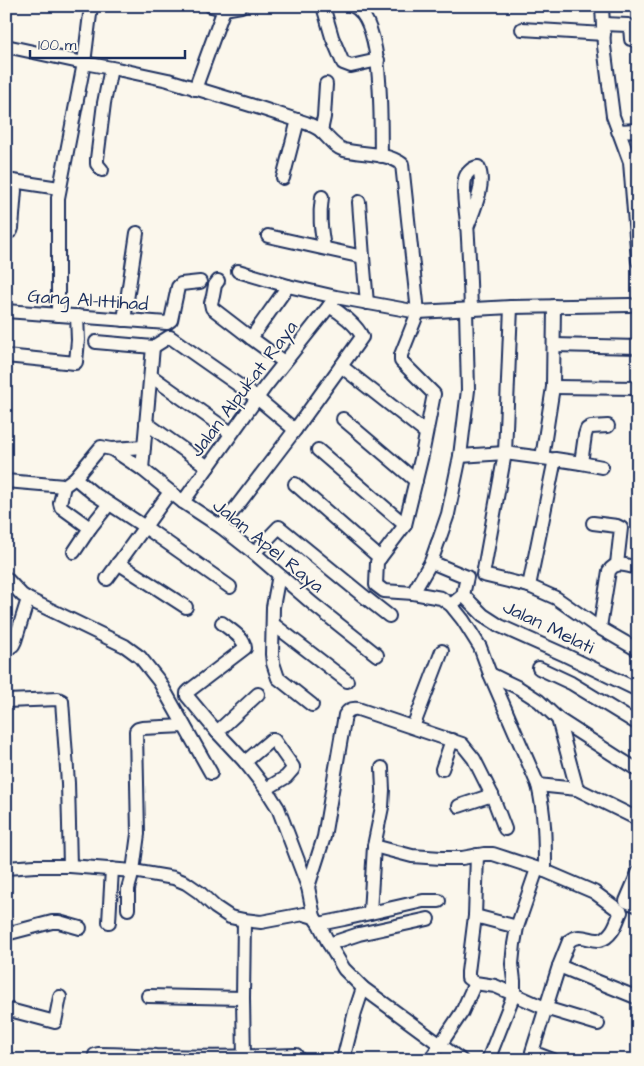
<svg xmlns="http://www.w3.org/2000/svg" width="644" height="1066" viewBox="0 0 644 1066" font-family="'Architects Daughter',sans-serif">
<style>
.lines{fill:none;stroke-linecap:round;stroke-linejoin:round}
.minor-casing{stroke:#1b2f5e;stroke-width:16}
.minor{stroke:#fbf7ec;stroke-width:12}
.labels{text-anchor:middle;stroke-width:4;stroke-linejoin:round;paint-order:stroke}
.street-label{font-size:19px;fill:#1b2f5e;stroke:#fbf7ec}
</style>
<rect width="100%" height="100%" fill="#fbf7ec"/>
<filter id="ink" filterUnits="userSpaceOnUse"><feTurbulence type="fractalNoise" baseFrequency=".02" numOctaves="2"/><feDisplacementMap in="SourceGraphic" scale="10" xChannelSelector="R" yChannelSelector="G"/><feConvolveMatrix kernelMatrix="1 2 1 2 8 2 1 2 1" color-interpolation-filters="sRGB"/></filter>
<g filter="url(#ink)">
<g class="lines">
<defs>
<g id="minor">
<path d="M211,6L224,9L241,6"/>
<path d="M323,6L332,37L343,63L351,66L378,60"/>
<path d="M353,6C385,20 380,125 381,156"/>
<path d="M602,6L604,46L613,116L630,162L638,261"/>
<path d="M603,24L628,25L630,27L631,39L638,40"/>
<path d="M522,29L604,34"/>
<path d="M6,46L84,63L117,69L168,80L257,107L306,123C311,125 316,127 320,130C328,137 334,147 344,150C363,155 386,152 402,164L418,312L401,355V361L434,394L422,455L405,525L377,562L376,585L384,591L413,593L441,598L451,605L463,620L480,647L490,674L538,785L577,789L638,819"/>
<path d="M195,89L224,9"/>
<path d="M321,131L324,117L326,84"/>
<path d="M618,131L638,130"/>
<path d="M102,170L97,164V159L104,103L111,68"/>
<path d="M283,178L298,120"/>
<path d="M6,180L59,188"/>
<path d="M322,197C319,217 321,229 324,248"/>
<path d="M359,202L363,257L367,303"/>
<path d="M467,228C473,211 487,183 478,167C472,168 466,173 465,179C462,191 466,210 467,223C469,251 470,280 471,309"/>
<path d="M6,233L11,231L12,228L15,190"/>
<path d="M268,236L363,257"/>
<path d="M238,271L288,286L336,297L418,312L511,307L630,305"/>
<path d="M218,281L215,285L213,296L211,303L212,308L251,338L284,362"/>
<path d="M511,307L505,453L483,575L529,586"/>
<path d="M6,311L167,323L171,320L178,287L181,284L200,282"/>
<path d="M58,315V198L84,63L91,6"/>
<path d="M124,320L137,233"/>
<path d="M251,338L288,286"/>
<path d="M96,342L153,347"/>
<path d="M554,345L638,347"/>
<path d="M153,347L169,337H170L257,398L295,430"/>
<path d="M6,356L75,363L76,362L78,340L77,316"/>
<path d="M341,366L426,433"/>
<path d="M151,376L231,433"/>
<path d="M553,387L638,388"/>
<path d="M343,419L416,481"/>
<path d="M146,423L208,467"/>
<path d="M112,449L142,469L183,502L221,527L254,553L313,604L377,655"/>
<path d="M318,450L405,525"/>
<path d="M460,456L505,453L550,459"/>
<path d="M542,458L553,387L554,306"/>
<path d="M581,463L585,435L587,429L591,427L608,426"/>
<path d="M602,467L581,463L555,459L529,586L556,598L593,624L638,650"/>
<path d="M142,469L153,347"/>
<path d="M75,478L93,493L145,527L230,587"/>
<path d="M6,481L64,486"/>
<path d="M295,484L380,558"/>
<path d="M183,502L265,387L334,300"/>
<path d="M593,523L617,526L621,528L617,564"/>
<path d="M221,527L295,430L362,337C358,326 340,312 329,306"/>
<path d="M90,528L61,507L60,503L64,486L75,478L101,447L112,449L144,447"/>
<path d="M439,540L448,514L460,456L468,390L466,310"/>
<path d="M74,552L90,528L109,504"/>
<path d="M254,553L279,527L366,598L389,616"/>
<path d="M431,562L467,577L463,595"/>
<path d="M118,563L186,607"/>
<path d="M279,575L273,607L272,654L273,663L278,678L312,705"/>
<path d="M6,578L22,595L28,599L125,646L140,657L159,681L211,773"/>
<path d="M107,579L170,492"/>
<path d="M413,593L431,562L438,542"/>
<path d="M451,605L463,595L483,615L500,626L565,655L638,690"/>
<path d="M222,623C230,630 244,637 245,648L190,690L187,693V696L217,732L245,762L266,789L278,808L308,887L314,917"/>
<path d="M273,624L347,681"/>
<path d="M600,627L609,571C616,560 627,566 638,568"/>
<path d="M6,650L13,645L15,641L28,599"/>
<path d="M539,668L571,683L638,724"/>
<path d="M490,674L519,688L539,701L558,719L620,759L638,770"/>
<path d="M6,701L58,699L62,701L68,783L70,866"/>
<path d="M558,719L577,789"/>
<path d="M413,727L442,651"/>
<path d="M217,732L258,694"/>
<path d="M245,762L271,740H274L293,767V769L286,777L266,789"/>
<path d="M442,769L452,740"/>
<path d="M538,785C545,815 545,840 545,871"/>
<path d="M459,806L492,795"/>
<path d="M374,846L412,856L441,858H462L484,854H493L545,871L594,892L621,912C618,918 616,926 612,931C597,952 585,928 569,941L559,966L532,1052L553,1060"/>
<path d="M477,855L475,916L468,972V978L475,983L495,986L545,1008L598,1024"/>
<path d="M6,868L35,866H70L133,871L174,878L186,883L199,892L215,907L230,917L244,920L261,922L304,914L314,917L319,924L329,944L344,969L363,988L461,1060"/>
<path d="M638,873L626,901L638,906"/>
<path d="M308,887L324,837L345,715C348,710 352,708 358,709L462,744L474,759L492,795L505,829"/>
<path d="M128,909V889L133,871L138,834L136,731L138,729L142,728L184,726"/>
<path d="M370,913L374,846L382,807L383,790L382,768"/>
<path d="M475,916L517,927"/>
<path d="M244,920L243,998L244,1060"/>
<path d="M109,922L112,869"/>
<path d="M319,924L344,919L423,901H439"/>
<path d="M6,934L52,922H59L80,928"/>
<path d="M329,944L359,934L428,919"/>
<path d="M559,966L638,998"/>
<path d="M148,996L243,998"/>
<path d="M6,1009L55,1022L60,997"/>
<path d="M95,1060V1055L98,1054C117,1054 136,1055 156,1056C202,1057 249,1057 296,1055L297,1057V1060"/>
<path d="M343,1060L355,1012L363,988"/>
<path d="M430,1060L462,1012L475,983"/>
<path d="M488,1060L514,994V981L512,964L514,944L517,927L537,869"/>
</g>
</defs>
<use href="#minor" class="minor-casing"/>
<use href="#minor" class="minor"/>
</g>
</g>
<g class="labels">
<g class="street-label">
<text transform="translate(88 299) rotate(4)" y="7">Gang Al-Ittihad</text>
<text transform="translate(243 388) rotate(-53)" y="7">Jalan Alpukat Raya</text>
<text transform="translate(269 545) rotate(39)" y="7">Jalan Apel Raya</text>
<text transform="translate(549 626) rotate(26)" y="7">Jalan Melati</text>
</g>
</g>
<rect width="644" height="1066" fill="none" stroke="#fbf7ec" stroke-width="25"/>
<rect x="12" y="12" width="619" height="1041" fill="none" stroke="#1b2f5e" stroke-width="2" filter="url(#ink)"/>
<path d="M30 50v8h155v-8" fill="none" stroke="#1b2f5e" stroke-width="2.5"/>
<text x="38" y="50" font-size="15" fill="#1b2f5e" stroke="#fbf7ec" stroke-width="4" paint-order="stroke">100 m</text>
</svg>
